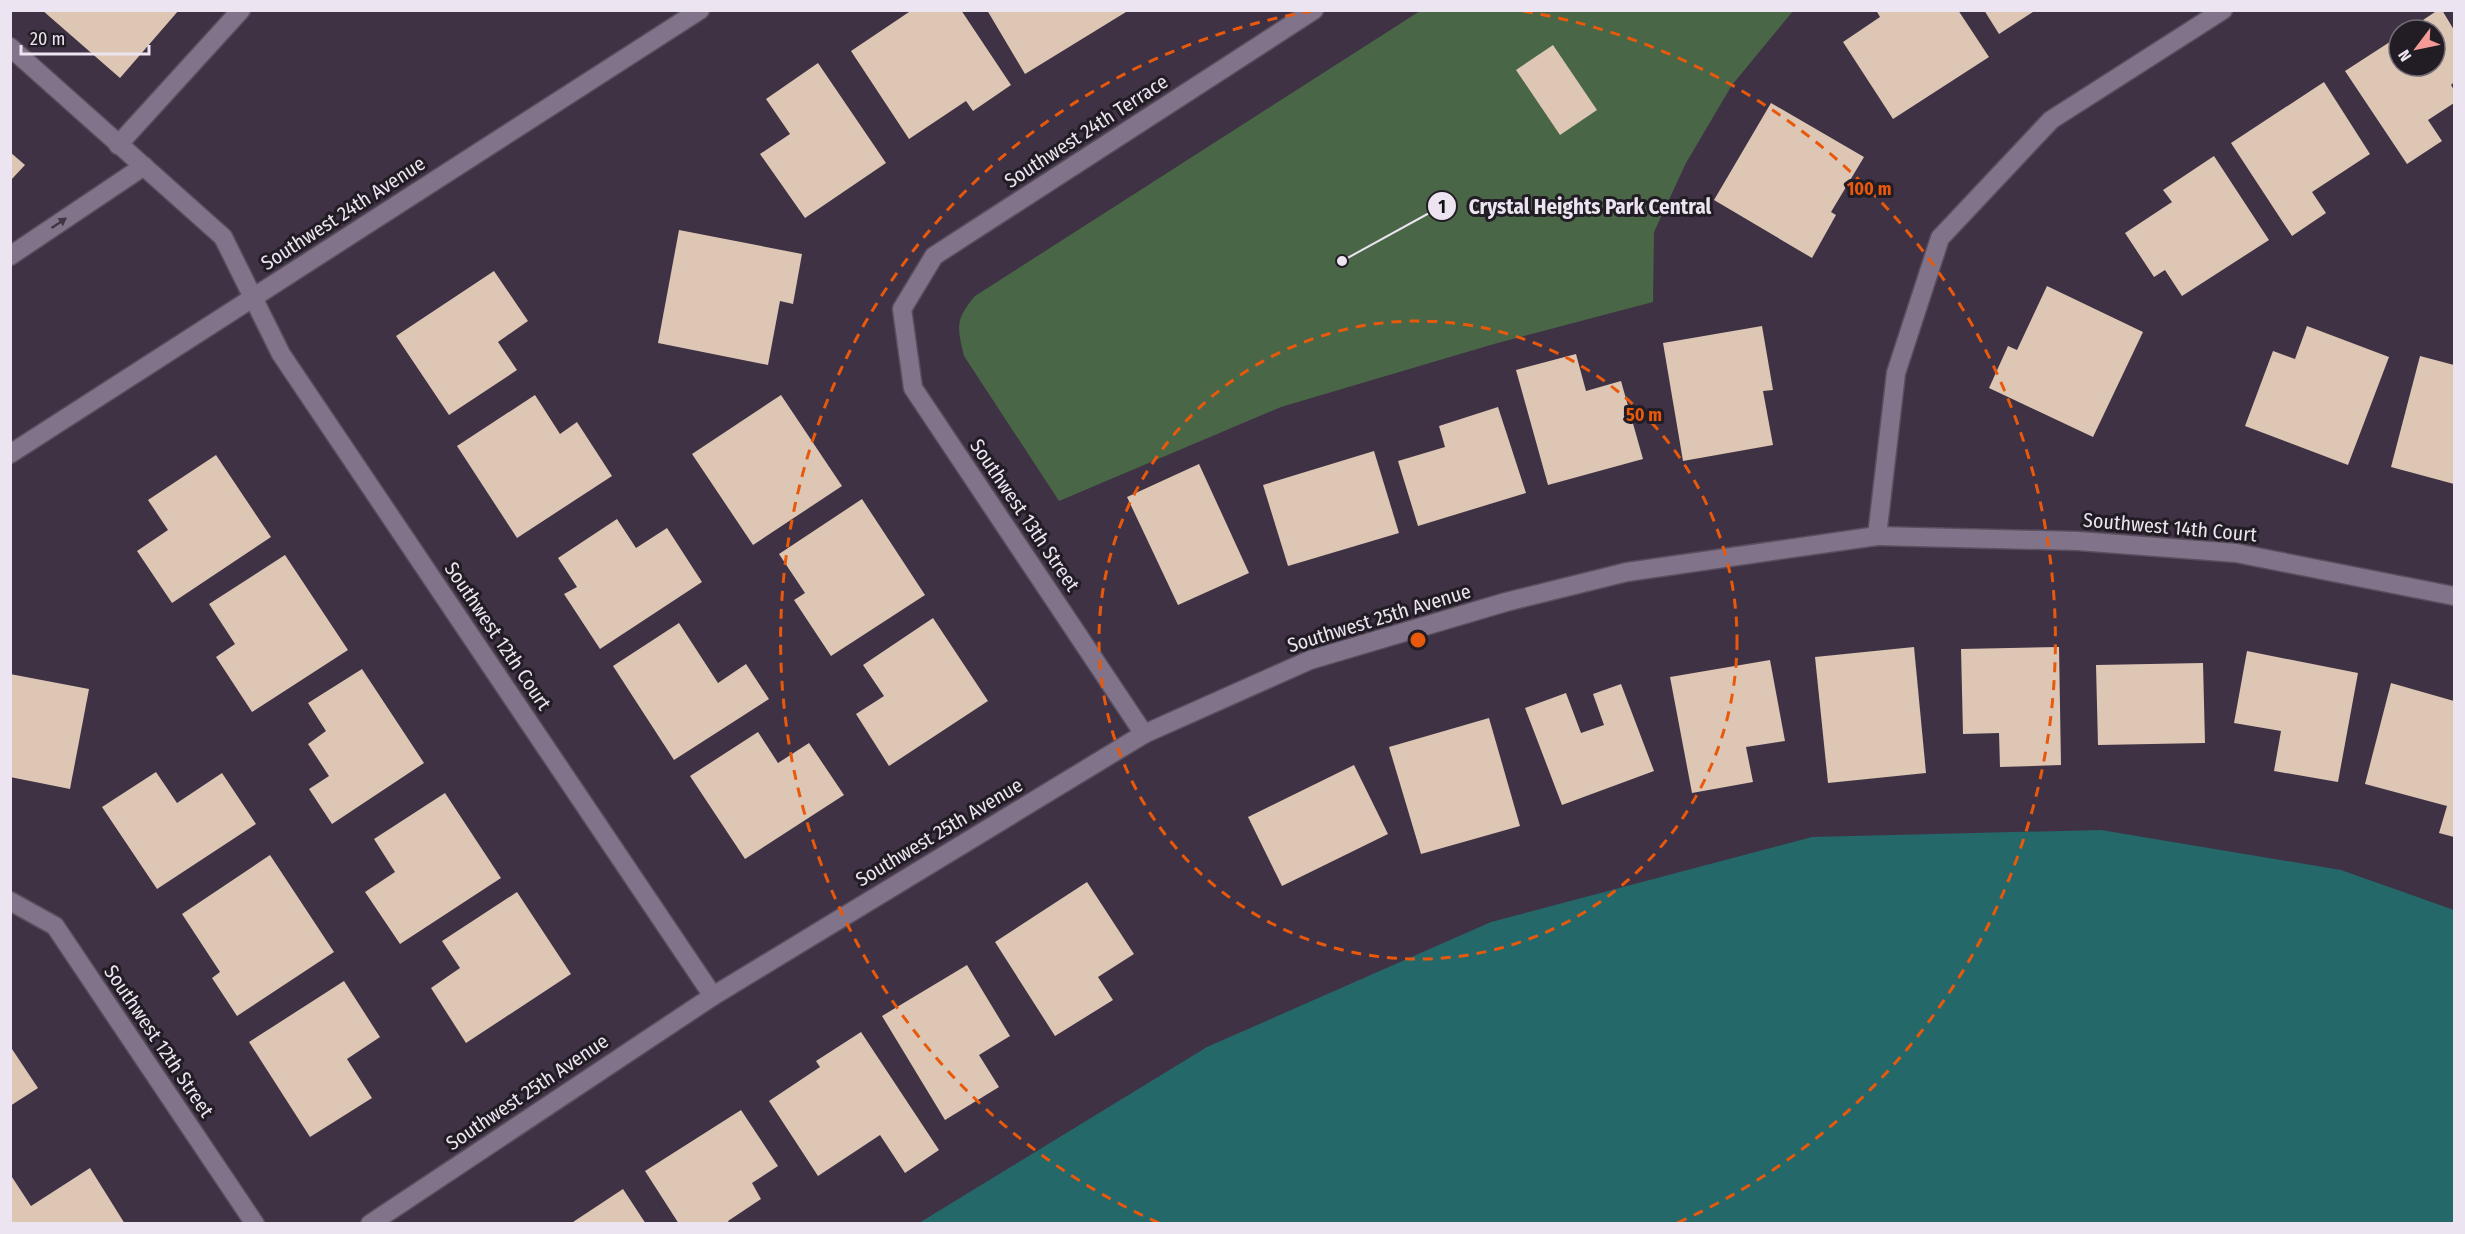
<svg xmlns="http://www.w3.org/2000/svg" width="2465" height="1234" viewBox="0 0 2465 1234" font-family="'Fira Sans Condensed',sans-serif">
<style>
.green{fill:#496646}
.water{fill:#24686a}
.building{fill:#ddc6b3}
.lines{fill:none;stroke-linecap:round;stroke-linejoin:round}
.minor-casing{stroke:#594f5e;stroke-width:21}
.minor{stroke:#817389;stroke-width:18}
.oneway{fill:#3e3643}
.ring{fill:none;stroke:#e8590c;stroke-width:3;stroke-dasharray:10 8}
.labels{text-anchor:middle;stroke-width:6;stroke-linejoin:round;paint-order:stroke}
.street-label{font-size:20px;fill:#ece4f0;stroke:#221c25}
.centre{fill:#e8590c;stroke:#221c25;stroke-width:3}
.ring-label{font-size:18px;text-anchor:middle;font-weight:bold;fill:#e8590c;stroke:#221c25;stroke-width:6;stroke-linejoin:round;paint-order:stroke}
.leader{fill:none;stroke:#ece4f0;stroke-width:2}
.callout-dot{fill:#ece4f0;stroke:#221c25;stroke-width:2}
.mark-label{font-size:18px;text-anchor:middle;font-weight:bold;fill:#111}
.callout-label{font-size:21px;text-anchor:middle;font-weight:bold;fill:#ece4f0;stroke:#221c25;stroke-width:6;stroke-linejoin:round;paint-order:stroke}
</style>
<rect width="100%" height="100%" fill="#3f3245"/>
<path class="green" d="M1420,11H1793L1732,85L1686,163L1654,232L1653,302L1494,344L1281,407L1059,501L964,356C957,326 955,320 975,296Z"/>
<path class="water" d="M2101,830L2341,870L2454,910V1223H919L1207,1047L1491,922L1812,837Z"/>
<g class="building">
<path d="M42,10H179L120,78Z"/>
<path d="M912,10H961L1011,85L973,111L966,101L909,139L851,51Z"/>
<path d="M987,10H1125L1126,12L1025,74Z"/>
<path d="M1876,10H1958L1989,57L1893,119L1843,42L1880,17Z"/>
<path d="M1984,10H2036L1999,34Z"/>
<path d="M2438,10H2442L2454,30V82L2451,85L2454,90V103L2428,120L2442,141L2407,164L2345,71L2399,36V66H2435V30H2408Z"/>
<path d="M1553,45L1597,110L1560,135L1516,70Z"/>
<path d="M818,63L886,163L805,218L760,154L790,134L766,99Z"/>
<path d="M2324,82L2370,154L2312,192L2326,213L2292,236L2231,143Z"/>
<path d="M1771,103L1864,157L1831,212L1836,215L1812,258L1714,200Z"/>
<path d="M10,152L25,165L10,181Z"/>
<path d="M2214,156L2269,240L2182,296L2165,270L2154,277L2125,233L2172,202L2163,190Z"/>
<path d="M679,230L802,254L793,304L780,301L768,365L658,343Z"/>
<path d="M494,271L528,321L498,342L517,370L449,415L396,336Z"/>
<path d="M2047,286L2143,332L2093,437L1989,388L2008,346L2017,350Z"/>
<path d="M1762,326L1773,390L1763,391L1773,445L1683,461L1663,343Z"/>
<path d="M2307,326L2389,357L2348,465L2245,426L2273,351L2295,359Z"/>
<path d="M1576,354L1586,391L1621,381L1643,459L1548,485L1516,370Z"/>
<path d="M2420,356L2454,365V484L2391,467Z"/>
<path d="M535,395L560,434L577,422L612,476L517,538L457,446Z"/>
<path d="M781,395L842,486L753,545L692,454Z"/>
<path d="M1498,407L1526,493L1418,526L1398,461L1445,447L1439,426Z"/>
<path d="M1374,451L1399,533L1288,566L1263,485Z"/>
<path d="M216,455L271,537L172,603L137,551L168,530L148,500Z"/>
<path d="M1199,464L1249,573L1178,605L1127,497Z"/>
<path d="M862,499L925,595L831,656L794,600L805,593L779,554Z"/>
<path d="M617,519L636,548L667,528L702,582L600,649L564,594L577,587L558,558Z"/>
<path d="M285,555L348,650L252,712L216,657L235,644L209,604Z"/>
<path d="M933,618L988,701L889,766L856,714L884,696L863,665Z"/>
<path d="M679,623L718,683L746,664L769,699L674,760L613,666Z"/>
<path d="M1914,647L1926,773L1828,783L1815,657Z"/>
<path d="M2059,647L2061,765L2000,767L1999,733L1963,734L1961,649Z"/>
<path d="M2247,651L2358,673L2338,782L2274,771L2281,731L2234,723Z"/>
<path d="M1770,660L1785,741L1746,747L1753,782L1692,793L1670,677Z"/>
<path d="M2203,663L2205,743L2098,745L2096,665Z"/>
<path d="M362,669L424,763L332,824L309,789L329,776L308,744L326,731L308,703Z"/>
<path d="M10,674L89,689L70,789L10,777Z"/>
<path d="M2391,683L2454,701V837L2439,833L2447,806L2365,784Z"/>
<path d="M1621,684L1654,771L1562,805L1525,708L1566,693L1581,733L1604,725L1593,694Z"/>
<path d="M1489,718L1520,826L1421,854L1389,747Z"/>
<path d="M758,732L778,763L809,743L844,795L745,859L690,776Z"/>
<path d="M1354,765L1388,834L1282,886L1248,817Z"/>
<path d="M156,772L177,803L222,773L256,824L157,889L102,807Z"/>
<path d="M445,793L501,878L400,944L365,892L395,872L374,839Z"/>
<path d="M270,855L334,952L237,1016L212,978L220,972L182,914Z"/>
<path d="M1087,882L1134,954L1098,977L1113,1000L1055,1036L995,942Z"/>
<path d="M517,892L571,974L466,1043L431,988L460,968L442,941Z"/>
<path d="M967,965L1010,1036L979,1055L999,1087L945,1120L882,1016Z"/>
<path d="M344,981L380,1037L347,1059L372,1098L310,1137L249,1042Z"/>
<path d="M861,1032L939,1150L905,1173L880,1135L818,1176L769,1101L820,1067L816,1061Z"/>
<path d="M10,1046L38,1088L10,1106Z"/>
<path d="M741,1110L778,1166L752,1183L761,1199L728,1221L730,1224H679L645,1171Z"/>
<path d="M90,1168L125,1224H10V1174L31,1206Z"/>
<path d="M623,1189L646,1224H570Z"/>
</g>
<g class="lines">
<defs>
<g id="minor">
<path d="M10,47L223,237L281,354L713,996"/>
<path d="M118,145L241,10"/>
<path d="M10,256L144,166"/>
<path d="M10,454L700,10"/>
<path d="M1877,536L2078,541L2236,553L2454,596"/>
<path d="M1144,734L913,388L902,309L934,256L1314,10"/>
<path d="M10,901L55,926L255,1224"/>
<path d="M370,1224L713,996L1144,734L1310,660L1506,602L1627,572L1877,536L1896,373L1940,238L2051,120L2223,10"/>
</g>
</defs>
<use href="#minor" class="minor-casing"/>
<use href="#minor" class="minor"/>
</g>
<defs><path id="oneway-solid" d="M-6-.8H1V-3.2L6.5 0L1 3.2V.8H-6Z" transform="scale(1.5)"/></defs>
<use class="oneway" href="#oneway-solid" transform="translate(59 223) rotate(-34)"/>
<g class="ring">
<circle cx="1418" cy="640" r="319"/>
<path d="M1159 1223A638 638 0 0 1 1313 11M1523 11A638 638 0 0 1 1677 1223"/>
</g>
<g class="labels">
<g class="street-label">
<text transform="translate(1086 131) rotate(-33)" y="7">Southwest 24th Terrace</text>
<text transform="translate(343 213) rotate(-33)" y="7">Southwest 24th Avenue</text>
<text transform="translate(1025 515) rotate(56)" y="7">Southwest 13th Street</text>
<text transform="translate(2170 527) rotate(5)" y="7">Southwest 14th Court</text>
<text transform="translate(1379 618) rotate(-17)" y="7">Southwest 25th Avenue</text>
<text transform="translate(498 636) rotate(56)" y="7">Southwest 12th Court</text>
<text transform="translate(939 832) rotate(-31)" y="7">Southwest 25th Avenue</text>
<text transform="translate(159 1041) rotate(56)" y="7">Southwest 12th Street</text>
<text transform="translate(527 1092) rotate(-34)" y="7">Southwest 25th Avenue</text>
</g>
</g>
<circle cx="1418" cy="640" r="9" class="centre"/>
<g class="ring-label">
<text x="1869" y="195">100 m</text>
<text x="1644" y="421">50 m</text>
</g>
<path class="leader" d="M1342 261L1442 206"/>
<g class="callout-dot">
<circle cx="1342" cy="261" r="6"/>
<circle cx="1442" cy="206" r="15"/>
</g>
<g class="mark-label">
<text x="1442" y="213">1</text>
</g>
<g class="callout-label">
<text x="1590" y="214">Crystal Heights Park Central</text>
</g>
<rect width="2465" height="1234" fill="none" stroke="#ece4f0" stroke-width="24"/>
<g transform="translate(2417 48) rotate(238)"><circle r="28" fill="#221c25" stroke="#736c76" stroke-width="1.5"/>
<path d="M0-4.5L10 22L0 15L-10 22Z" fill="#f59b97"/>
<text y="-9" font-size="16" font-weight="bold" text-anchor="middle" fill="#ece4f0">N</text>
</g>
<path d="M21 45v9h128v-9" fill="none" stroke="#ece4f0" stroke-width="3"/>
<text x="30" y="45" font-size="18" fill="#ece4f0" stroke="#221c25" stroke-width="4.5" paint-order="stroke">20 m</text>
</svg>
